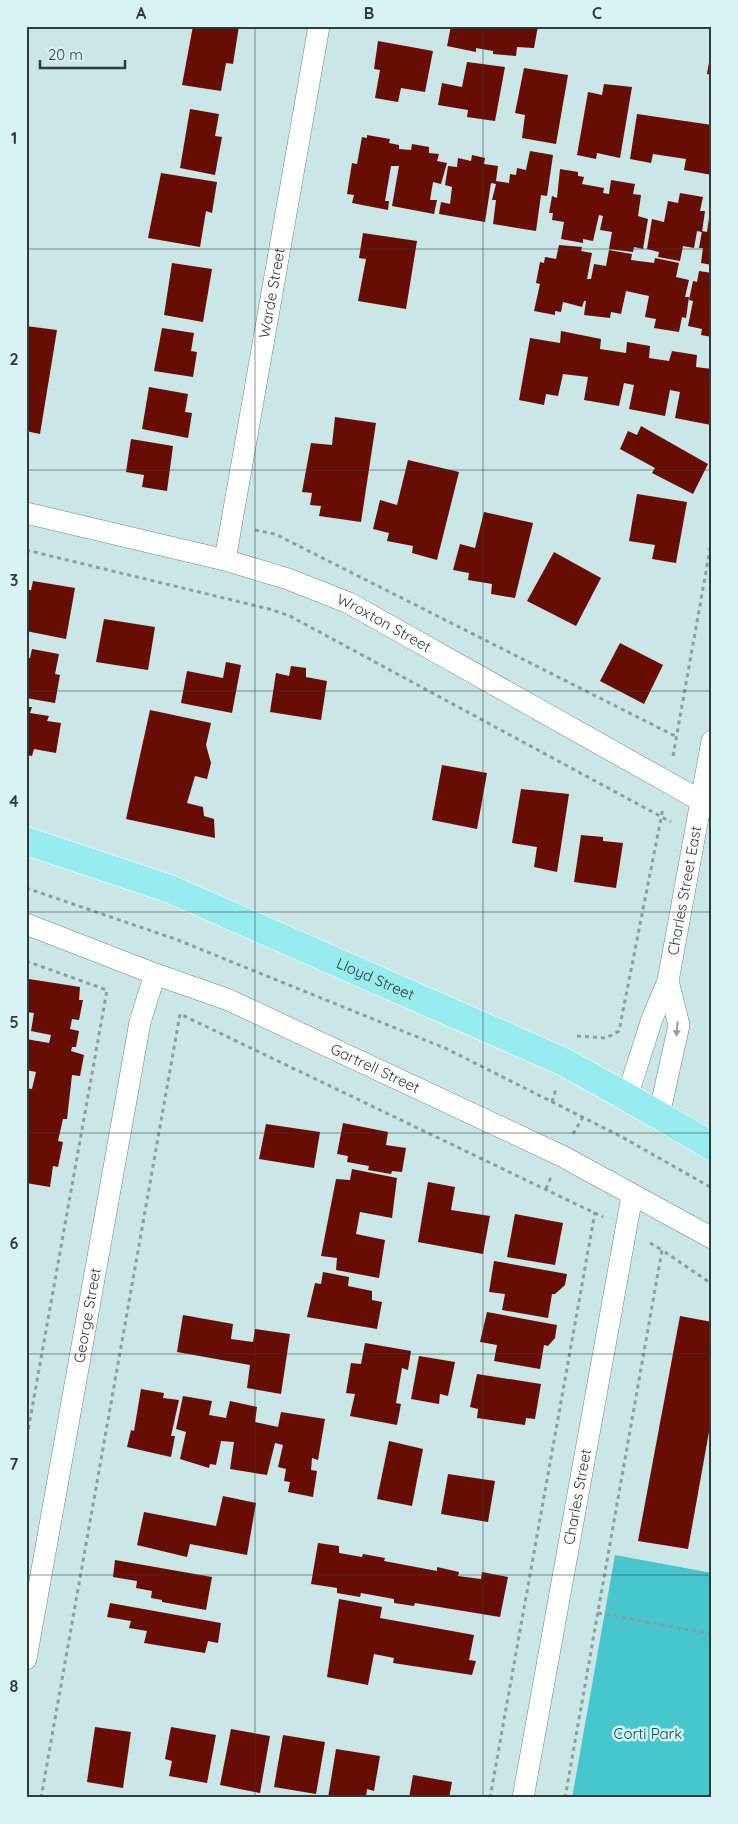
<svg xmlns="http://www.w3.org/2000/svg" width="738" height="1824" viewBox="0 0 738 1824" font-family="Quicksand,sans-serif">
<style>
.green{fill:#47c7cd}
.building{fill:#680d03}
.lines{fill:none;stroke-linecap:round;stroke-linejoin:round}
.street-casing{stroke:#6f898a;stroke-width:22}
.primary-casing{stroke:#fff;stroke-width:29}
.path{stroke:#8a9fa0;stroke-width:3;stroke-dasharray:4 4;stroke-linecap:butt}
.street{stroke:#fff;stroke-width:21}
.primary{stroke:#97ecf0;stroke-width:28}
.oneway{fill:#979c9c}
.grid{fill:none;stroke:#2f3a3a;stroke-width:1;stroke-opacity:0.55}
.labels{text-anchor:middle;stroke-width:5;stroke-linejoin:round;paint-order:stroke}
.street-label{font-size:15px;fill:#2f3a3a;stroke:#d7f3f4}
.park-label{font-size:15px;fill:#074c4f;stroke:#d7f3f4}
.neatline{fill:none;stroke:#2f3a3a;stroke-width:2}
.grid-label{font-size:16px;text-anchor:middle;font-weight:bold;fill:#2f3a3a}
</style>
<rect width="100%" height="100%" fill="#cae6e7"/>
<path class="green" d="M615,1555L712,1573V1798H572Z"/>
<g class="building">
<path d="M193,26H239L233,64L226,63L221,91L182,85Z"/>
<path d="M451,26H538L534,48L517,47L516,56L493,54V51L476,48V52L447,46Z"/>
<path d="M378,41L433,51L425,92L401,88L398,102L375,98L380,70L374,69Z"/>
<path d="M711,51L712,52V75L707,74Z"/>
<path d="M467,62L505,67L495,121L467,117L468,110L438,105L442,83L462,87Z"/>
<path d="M524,68L568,75L556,144L522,138L525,115L515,113Z"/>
<path d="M604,84L632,87L620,158L597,153L596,159L577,155L588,92L602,95Z"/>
<path d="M190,109L219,114L215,136L222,137L215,175L180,168Z"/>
<path d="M637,114L712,125V175L684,170L686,159L653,154L651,163L630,159Z"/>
<path d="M367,135L390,139L389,143L399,145V149L411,150L412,144L429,147V153L439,154L437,161L447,163L441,184L433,182L430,200H437L434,214L392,206L399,166H391L385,201H389L388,210L352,203L354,195L347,194L352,163L357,164L362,137L367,138Z"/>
<path d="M530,151L553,155L547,196L541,195L536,231L493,224L496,200H492L496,184L491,183L485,222L439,214L441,202L450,204L452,187L445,185L448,166L457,167L458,158L471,161L472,155L485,158L484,164L498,166L496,181L509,183L510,174L516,175L517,168L526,170Z"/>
<path d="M560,169L578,172V176L584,177L582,184L604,188L603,193L609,194L611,180L635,184L633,194L641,195L638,216L648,219L643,249L634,247L633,252L609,249L612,232L600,230L603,216L599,215L593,241L583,239V243L561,239L564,222L552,220L553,213H549L552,196L557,198Z"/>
<path d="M161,173L217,182L212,213L206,211L200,247L148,238Z"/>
<path d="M680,193L703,197L700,211H705L702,232L697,231L694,248L683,246L680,261L658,257L659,252L647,249L652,219L664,222L668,201L678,203Z"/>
<path d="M711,204H712V265L701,263L703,248H699L702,231L707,232Z"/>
<path d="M363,233L417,241L406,309L358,301L366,259L359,258Z"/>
<path d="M559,245L582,247L581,251L592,253L587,279H591L594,264L606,266L609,250L632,254L631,260L654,263L655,258L679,263L676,277L689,280L685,297H689L686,318L682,317L679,332L654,328L656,319L645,317L649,296L626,291L621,314L611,312L610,318L584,315L586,301H584L582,307L563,302L561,312L555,311V315L534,311L540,284L536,283L540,262L544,263L545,257L556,259Z"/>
<path d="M172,263L212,269L203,322L164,315Z"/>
<path d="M699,271L712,273V337L701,335L702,329L688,326L693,301L689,300L693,281L697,282Z"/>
<path d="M26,326L57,330L40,434L26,431Z"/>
<path d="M162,328L194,333L191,351L197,352L193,377L154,371Z"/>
<path d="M561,331L601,339L600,349L626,353L627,342L650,346L649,358L669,361L672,351L697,355L696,367L712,369L711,425L675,418L680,392L670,390L665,416L629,409L634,385L624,383L619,406L584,400L588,377L563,374L558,396L546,394L544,405L519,400L530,338L560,343Z"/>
<path d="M149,387L188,394L185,412L192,413L188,438L142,429Z"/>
<path d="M335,417L376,423L361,522L319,516L321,506L310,505L312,493L302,492L311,443L332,445Z"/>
<path d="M641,426L708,464L693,494L652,473L655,468L620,449L628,431L637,435Z"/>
<path d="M131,439L173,446L167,491L142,487L144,475L126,472Z"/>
<path d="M408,460L459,472L437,560L412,553L413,546L387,541L389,533L373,529L380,500L397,505Z"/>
<path d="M637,494L687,502L676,563L652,559L655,545L629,541Z"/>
<path d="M484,512L533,523L515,598L491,594L492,584L468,580L469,573L453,570L460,544L475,548Z"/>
<path d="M554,552L601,578L576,626L527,601Z"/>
<path d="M33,581L75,588L66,639L26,631V590H31Z"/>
<path d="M104,619L155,627L148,670L96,662Z"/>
<path d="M620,643L663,665L644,704L600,681Z"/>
<path d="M32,649L59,654L55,674L60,675L55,703L26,698V658H30Z"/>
<path d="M226,662L241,665L232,713L181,703L187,671L223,678Z"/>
<path d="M291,666L306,668V677L327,681L321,720L270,712L276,673L289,676Z"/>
<path d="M26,707H32L30,713L49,716L47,721L61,723L56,753L34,749L32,756L26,755Z"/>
<path d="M150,710L211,723L206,745L211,763L207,779L195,776L187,803L203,807L204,816L214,819L215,838L126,819Z"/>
<path d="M442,765L487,773L477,829L432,820Z"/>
<path d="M521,789L569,794L557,872L534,867L537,847L512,843Z"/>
<path d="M581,835L603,837V841L623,843L616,888L574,882Z"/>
<path d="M29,979L80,987L79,1000H83L79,1020L72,1019L70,1029L79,1031L76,1047H72L71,1051L84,1055L80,1076L72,1075L67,1119H63L58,1141L63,1142L58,1167L53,1166L50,1187L26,1183V1088L32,1089L36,1072L26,1070V1039L49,1043L51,1035L31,1031L34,1013L26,1012Z"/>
<path d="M343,1123L388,1132L386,1145L406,1148L402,1172L392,1171L391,1174L368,1170L369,1166L347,1162L348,1156L337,1154Z"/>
<path d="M266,1124L320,1132L314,1168L259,1159Z"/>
<path d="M352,1169L397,1178L392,1218L360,1212L356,1234L385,1240L379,1278L336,1270L337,1258L321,1256L336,1179L350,1180Z"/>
<path d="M428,1182L455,1187L451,1210L490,1216L483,1254L418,1242Z"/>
<path d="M515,1214L563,1223L555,1265L507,1257Z"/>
<path d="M494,1261L567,1274L565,1285L555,1294H552L548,1318L502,1310L505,1294L489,1292Z"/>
<path d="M323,1272L349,1277L348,1286L372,1291V1300L382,1302L377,1329L307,1317L315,1283L321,1284Z"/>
<path d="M487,1312L557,1325L555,1338L548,1346L544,1345L540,1369L494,1361L497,1345L480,1342Z"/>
<path d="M183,1315L233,1324L231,1339L253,1342L255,1329L290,1334L281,1394L247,1388L250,1365L177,1352Z"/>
<path d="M680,1316L712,1322V1415L688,1549L638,1541Z"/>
<path d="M365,1343L411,1351L408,1370L402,1368L396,1403L401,1404L397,1425L350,1416L355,1394L346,1393L351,1363L361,1364Z"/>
<path d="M419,1356L455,1362L448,1396L440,1394L439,1404L411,1399Z"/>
<path d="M477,1374L541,1384L535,1419L526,1418L525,1425L477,1418L478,1409L470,1407Z"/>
<path d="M141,1389L164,1393L163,1398L179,1400L171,1436H175L171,1457L127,1447L131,1430L134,1431Z"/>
<path d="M183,1396L212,1401L209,1415L226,1418L230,1401L257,1407L255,1422L278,1427L281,1412L325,1419L318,1460L312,1458L311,1470L317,1471L313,1497L288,1492L290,1482L284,1481L286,1469L278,1467L283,1445L275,1443L267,1475L230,1469L234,1442L221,1441L216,1465L210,1464L209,1468L180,1459L186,1432L176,1429Z"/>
<path d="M389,1441L423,1449L412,1506L377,1499Z"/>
<path d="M448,1474L495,1481L488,1522L441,1514Z"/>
<path d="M223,1496L256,1503L247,1555L190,1544L187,1557L137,1545L144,1512L216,1526Z"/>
<path d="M318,1543L339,1546V1553L362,1557L363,1554L385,1558L384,1561L437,1571V1567L459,1572L458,1576L481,1579L482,1572L508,1577L500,1617L415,1603L414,1606L394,1603V1599L361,1593L360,1597L337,1593V1588L311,1584Z"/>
<path d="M115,1560L212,1577L206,1610L162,1602V1600L151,1598L152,1591L136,1588L137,1581L113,1577Z"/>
<path d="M339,1599L382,1607L380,1618L474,1635L469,1660L476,1661L472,1675L393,1663L394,1658L374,1654L368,1685L327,1677Z"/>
<path d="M110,1603L221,1623L218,1643L208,1641L205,1653L144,1643L147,1631L129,1628L131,1621L107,1617Z"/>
<path d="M95,1727L131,1732L123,1788L87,1782Z"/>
<path d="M171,1727L216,1735L207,1783L169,1776L172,1761L165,1759Z"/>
<path d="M231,1729L270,1736L260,1793L220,1785Z"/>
<path d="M283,1735L325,1742L316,1794L274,1787Z"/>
<path d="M336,1749L380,1756L374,1791L367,1789L366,1798H328Z"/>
<path d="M413,1775L452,1782L449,1798H409Z"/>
</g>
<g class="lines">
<defs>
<g id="street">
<path id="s1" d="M26,513L225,560L288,579L349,603L712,807"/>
<path id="s2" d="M225,560L319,26"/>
<path id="s3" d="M26,924L155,974L229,1000L562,1156L712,1238"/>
<path id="s4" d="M627,1097L652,1019L668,981L712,741"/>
<path d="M659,1115L679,1025L668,981"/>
<path id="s5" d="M26,1659L140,1022L155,974"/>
<path id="s6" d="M523,1798L632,1196"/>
</g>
<g id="primary">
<path id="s7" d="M26,841L170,889L564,1062L627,1097L712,1146"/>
</g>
</defs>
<use href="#street" class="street-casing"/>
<use href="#primary" class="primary-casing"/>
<g class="path">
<path d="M255,530L275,534L677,737"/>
<path d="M26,550L269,609L290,616L671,822"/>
<path d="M673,756L712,538"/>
<path d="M26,888L178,940L447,1049L622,1137L712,1188"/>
<path d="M26,961L107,990L26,1442"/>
<path d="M577,1036L606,1038L619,1031L663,808"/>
<path d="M552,1102L556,1089"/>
<path d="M573,1134L583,1117"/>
<path d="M546,1189L551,1177"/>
<path d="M650,1243L662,1250"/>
<path d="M598,1613L712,1634"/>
<path d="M41,1798L180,1014L603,1217"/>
<path d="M490,1798L595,1212"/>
<path d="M565,1798L662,1250L712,1284"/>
</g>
<use href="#street" class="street"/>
<use href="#primary" class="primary"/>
</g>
<defs><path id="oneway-solid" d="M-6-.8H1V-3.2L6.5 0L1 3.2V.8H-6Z" transform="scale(1.25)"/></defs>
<use class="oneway" href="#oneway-solid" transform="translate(677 1029) rotate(95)"/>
<path class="grid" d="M255,26V1798M483,26V1798M26,249H712M26,470H712M26,691H712M26,912H712M26,1133H712M26,1354H712M26,1575H712"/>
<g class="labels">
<g class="street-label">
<text dy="5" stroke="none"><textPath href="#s2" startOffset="271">Warde Street</textPath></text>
<text dy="5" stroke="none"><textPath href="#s1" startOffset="376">Wroxton Street</textPath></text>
<text dy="5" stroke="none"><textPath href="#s4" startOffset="215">Charles Street East</textPath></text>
<text dy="5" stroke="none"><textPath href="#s7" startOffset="376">Lloyd Street</textPath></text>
<text dy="5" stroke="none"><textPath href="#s3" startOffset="378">Gartrell Street</textPath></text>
<text dy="5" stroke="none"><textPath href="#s5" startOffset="349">George Street</textPath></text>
<text dy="5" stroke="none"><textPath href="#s6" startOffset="306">Charles Street</textPath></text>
</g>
<g class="park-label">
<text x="648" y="1739">Corti Park</text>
</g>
</g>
<rect width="738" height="1824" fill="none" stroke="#d7f3f4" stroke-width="55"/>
<path d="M40 60v8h85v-8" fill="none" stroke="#2f3a3a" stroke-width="2.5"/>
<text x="48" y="60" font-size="15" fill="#2f3a3a" stroke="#d7f3f4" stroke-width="4" paint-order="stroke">20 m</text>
<rect x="28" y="28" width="682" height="1768" class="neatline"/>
<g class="grid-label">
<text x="141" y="19">A</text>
<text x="369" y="19">B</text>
<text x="597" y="19">C</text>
<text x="14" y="144">1</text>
<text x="14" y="365">2</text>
<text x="14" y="586">3</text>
<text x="14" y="807">4</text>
<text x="14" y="1028">5</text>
<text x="14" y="1249">6</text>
<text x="14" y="1470">7</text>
<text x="14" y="1692">8</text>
</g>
</svg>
